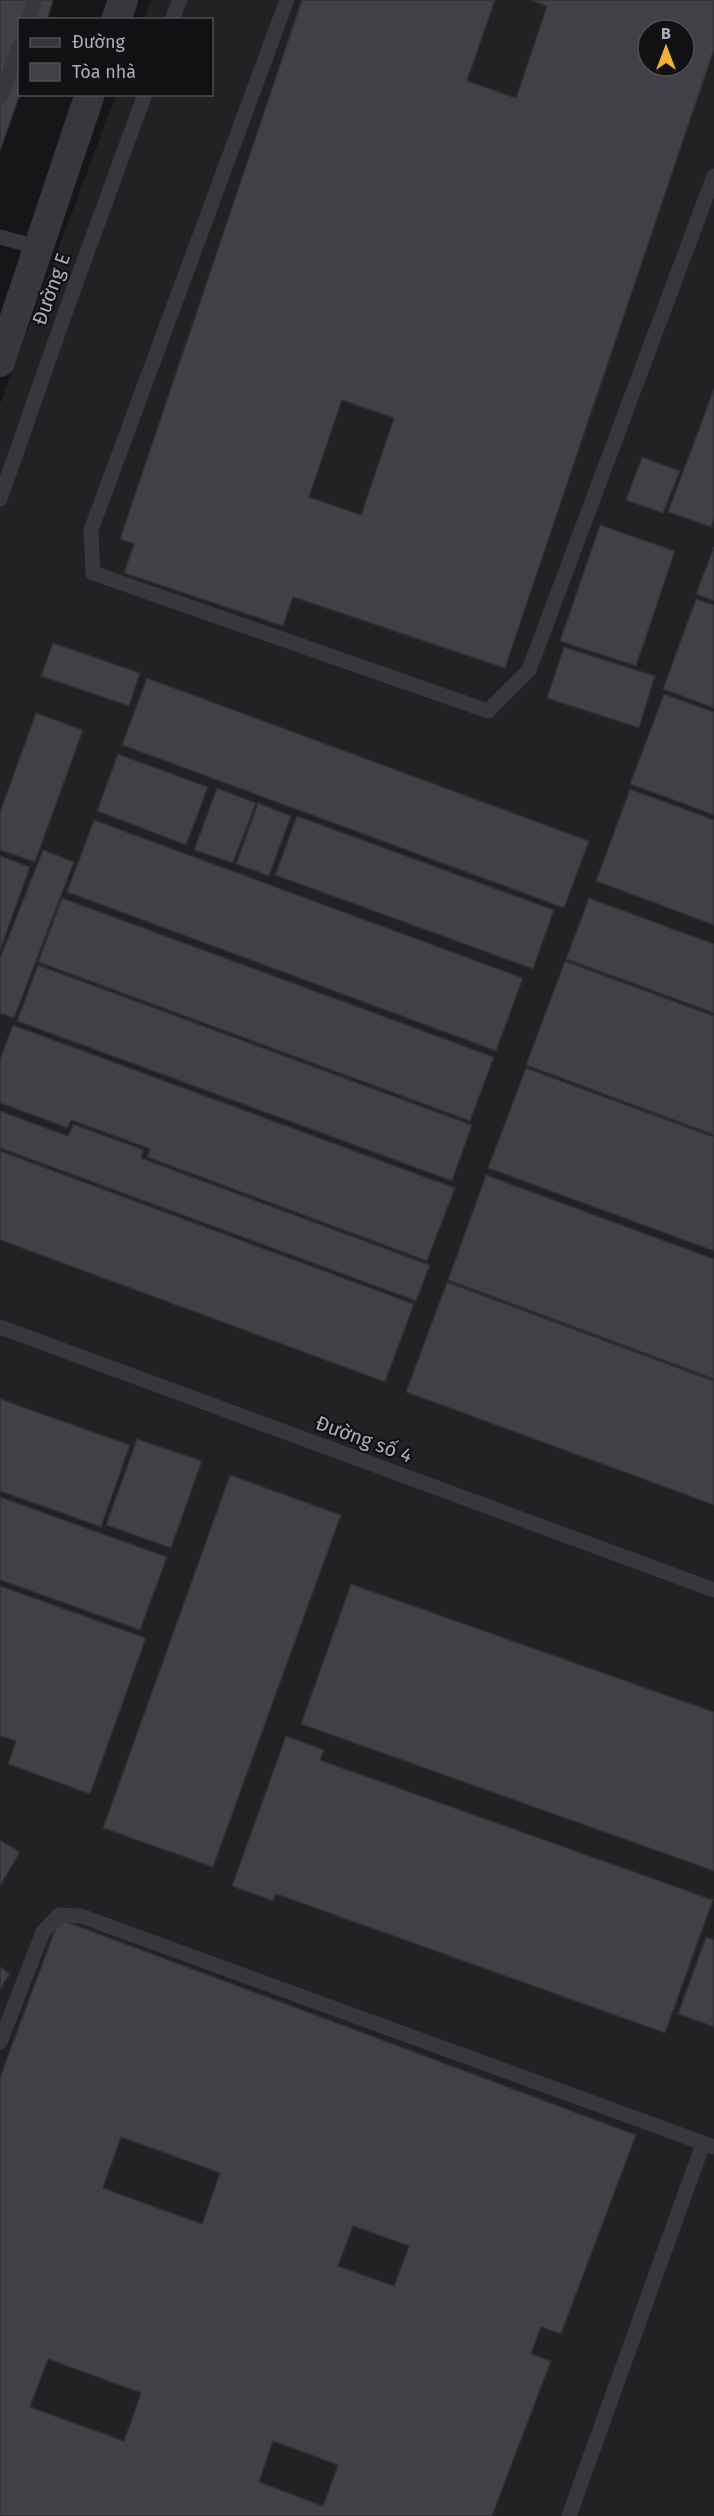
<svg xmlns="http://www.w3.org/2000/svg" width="714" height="2516" viewBox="0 0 714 2516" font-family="'Fira Sans',sans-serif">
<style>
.built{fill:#222225;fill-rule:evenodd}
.building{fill:#404145;stroke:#303034;stroke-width:1.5;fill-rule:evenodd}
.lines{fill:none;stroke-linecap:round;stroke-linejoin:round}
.service{stroke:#37383d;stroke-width:15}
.minor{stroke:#37383d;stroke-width:30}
.labels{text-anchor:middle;stroke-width:4.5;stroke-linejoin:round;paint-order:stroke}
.street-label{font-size:20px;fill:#a8adb8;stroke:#111113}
</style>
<rect width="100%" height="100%" fill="#161618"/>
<path class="built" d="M151,0H714V2516H0V404L116,95L212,94V20L144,19ZM648,30H684V66H648Z"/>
<g class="building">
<path d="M0,0H53L47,20H20V94L0,151Z"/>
<path d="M302,0H495L467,81L516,98L547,6L530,0H714V49L505,668L293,597L283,626L124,573L134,544L120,539ZM648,30H684V66H648ZM342,400L394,418L361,515L309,497Z"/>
<path d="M714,389V518L711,527L668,512Z"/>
<path d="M642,457L680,471L663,513L626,500Z"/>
<path d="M600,525L675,551L636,666L560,641Z"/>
<path d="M714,547V601L696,594Z"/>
<path d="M696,599L714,605V708L663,689Z"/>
<path d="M53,643L140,673L129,706L41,676Z"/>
<path d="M564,647L655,676L639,728L547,698Z"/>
<path d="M147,678L589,841L564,908L122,745Z"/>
<path d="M664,694L714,712V815L630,784Z"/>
<path d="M36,713L83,730L35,862L0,850V812Z"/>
<path d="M118,754L208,787L186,845L97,811Z"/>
<path d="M217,788L256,803L233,863L194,850Z"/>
<path d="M630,789L714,820V925L596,881Z"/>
<path d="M258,803L291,816L269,876L236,864Z"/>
<path d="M297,816L554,910L533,969L275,875Z"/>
<path d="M94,820L523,978L496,1051L67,892Z"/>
<path d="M43,850L74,862L14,1018L0,1013V958Z"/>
<path d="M0,856L30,867L0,951Z"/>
<path d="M62,898L494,1057L470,1121L38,962Z"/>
<path d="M589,898L714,944V1013L566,959Z"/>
<path d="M565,961L714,1016V1135L526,1065Z"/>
<path d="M38,965L472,1125L452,1181L17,1021Z"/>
<path d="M13,1025L455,1188L427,1261L147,1157L150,1149L71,1120L68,1128L0,1103V1059Z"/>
<path d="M526,1068L714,1137V1251L488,1168Z"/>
<path d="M0,1111L68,1136L73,1124L144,1150L141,1158L430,1265L416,1301L0,1148Z"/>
<path d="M0,1151L414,1304L385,1382L0,1240Z"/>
<path d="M486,1175L714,1259V1379L448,1280Z"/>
<path d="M447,1282L714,1381V1505L406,1392Z"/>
<path d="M0,1399L130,1445L101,1527L0,1491Z"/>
<path d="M137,1439L202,1461L171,1548L106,1525Z"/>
<path d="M230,1475L341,1515L213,1867L103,1828Z"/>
<path d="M0,1497L167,1557L140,1630L0,1580Z"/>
<path d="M351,1584L714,1712V1871L301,1724Z"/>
<path d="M0,1586L146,1638L90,1794L8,1764L16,1741L0,1736Z"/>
<path d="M286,1736L324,1750L320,1760L713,1900L665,2033L276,1894L273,1901L232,1886Z"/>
<path d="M0,1840L20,1852L0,1886Z"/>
<path d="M59,1919L636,2135L561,2334L541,2327L531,2354L551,2361L492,2516H0V2077ZM121,2137L220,2173L202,2224L103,2188ZM353,2226L409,2246L394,2286L338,2266ZM48,2359L141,2393L124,2441L30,2407ZM273,2441L338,2465L323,2506L259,2482Z"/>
<path d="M706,1937L714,1940V2027L678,2014Z"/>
<path d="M0,1967L10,1973L0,1990Z"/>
</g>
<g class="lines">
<g class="service">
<path d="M287,0L91,530L93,573L488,711L529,670L714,176"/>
<path d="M28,20L35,0"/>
<path d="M172,20L180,0"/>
<path d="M0,98L20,44"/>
<path d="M0,237L37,247"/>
<path d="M0,499L69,302L145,94"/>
<path d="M0,1327L714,1590"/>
<path d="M0,2042L43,1932L59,1915L81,1916L714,2147"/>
<path d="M569,2516L703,2144"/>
</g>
<g class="minor">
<path d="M116,20L123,0"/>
<path d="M0,362L90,94"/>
</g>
</g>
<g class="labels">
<g class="street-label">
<text transform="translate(51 289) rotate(-70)" y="7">Đường E</text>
<text transform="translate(364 1439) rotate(20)" y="7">Đường số 4</text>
</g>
</g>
<rect x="18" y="18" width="195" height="78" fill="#111113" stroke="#4d4f55" stroke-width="1.5"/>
<rect x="30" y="38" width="30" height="9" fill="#37383d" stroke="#4d4f55" stroke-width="1.5"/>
<text x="72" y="48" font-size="18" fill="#a8adb8">Đường</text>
<rect x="30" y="63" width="30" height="18" fill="#404145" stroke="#4d4f55" stroke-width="1.5"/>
<text x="72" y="78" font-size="18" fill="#a8adb8">Tòa nhà</text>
<g transform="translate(666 48)"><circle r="28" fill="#111113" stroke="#4d4f55" stroke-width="1.5"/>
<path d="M0-4.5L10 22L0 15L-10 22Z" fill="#f2b134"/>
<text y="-9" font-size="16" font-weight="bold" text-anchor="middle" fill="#a8adb8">B</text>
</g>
</svg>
